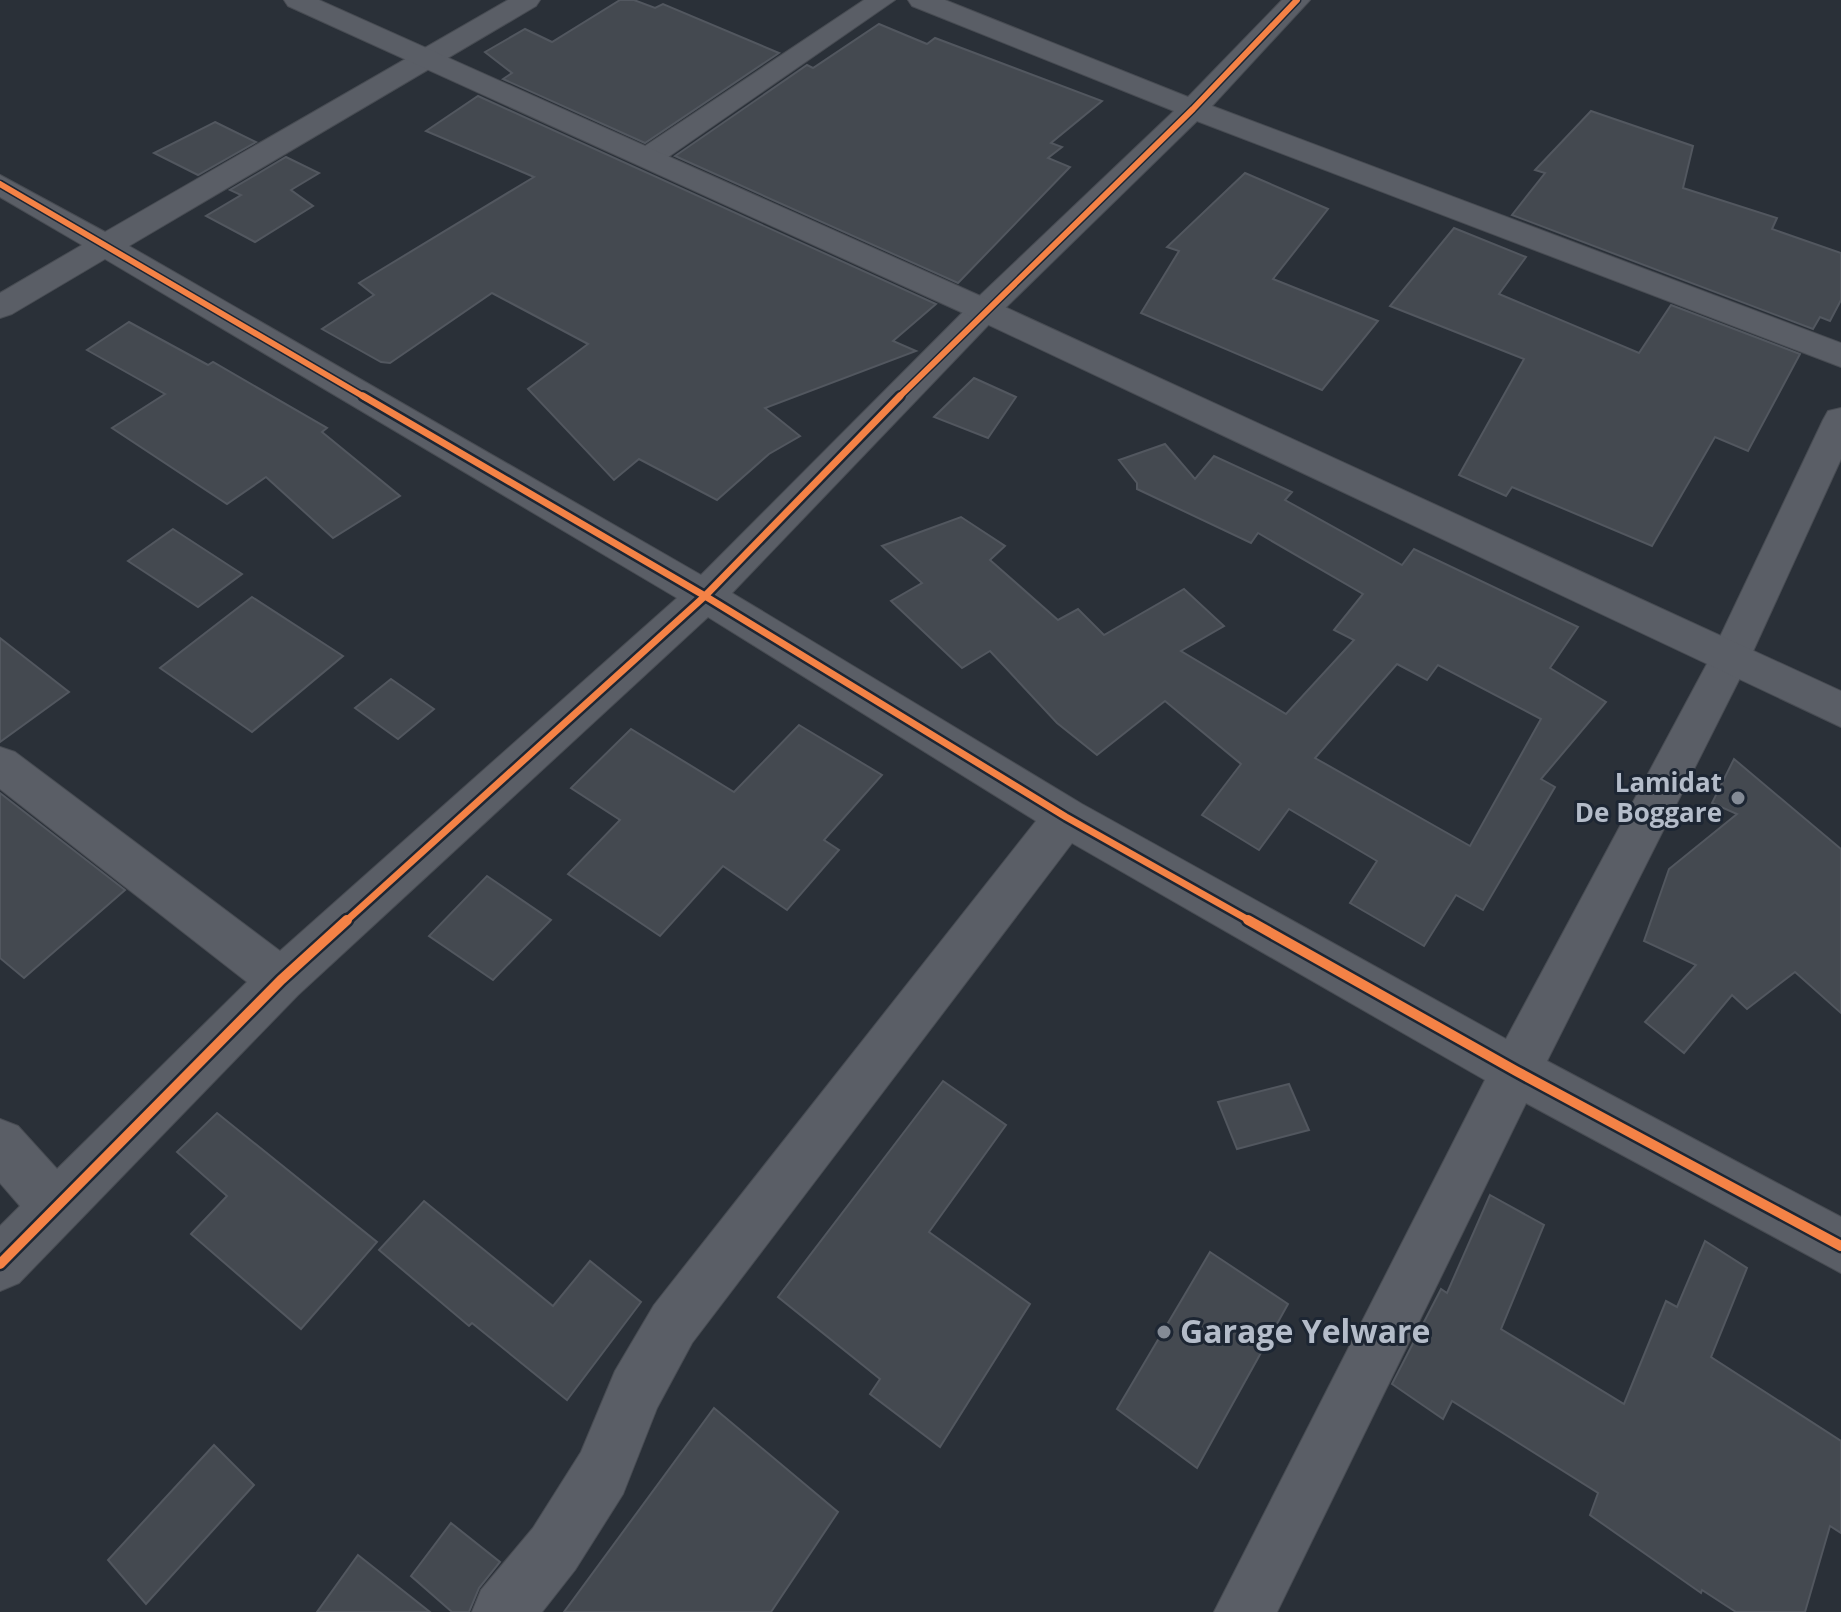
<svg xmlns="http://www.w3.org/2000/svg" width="1841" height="1612" viewBox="0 0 1841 1612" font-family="'Open Sans',sans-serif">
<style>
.building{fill:#444950;stroke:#52575f;stroke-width:2;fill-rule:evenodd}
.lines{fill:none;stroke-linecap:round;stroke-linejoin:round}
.minor-casing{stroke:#484c53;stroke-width:2}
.tertiary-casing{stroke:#484c53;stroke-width:2}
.minor{fill:#5a5e66;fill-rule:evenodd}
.tertiary{fill:#5a5e66;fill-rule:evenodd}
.cycleway-far2-casing{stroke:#1d2633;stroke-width:9}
.cycleway-far1-casing{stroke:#1d2633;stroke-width:12}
.cycleway-casing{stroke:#1d2633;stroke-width:15}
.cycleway-far2{stroke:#f48246;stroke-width:6}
.cycleway-far1{stroke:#f48246;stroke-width:7}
.cycleway{stroke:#f48246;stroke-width:10}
.poi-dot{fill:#848b96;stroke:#1d2633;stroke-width:3}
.labels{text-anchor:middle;stroke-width:6;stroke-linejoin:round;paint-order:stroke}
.poi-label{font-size:26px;font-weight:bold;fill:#b4bcc9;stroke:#1d2633;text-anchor:end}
.near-poi-label{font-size:32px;font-weight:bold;fill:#b4bcc9;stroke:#1d2633;text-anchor:start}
</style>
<rect width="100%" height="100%" fill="#2a3038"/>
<g class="building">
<path d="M620,0H634L655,8L663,4L779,53L645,143L503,79L512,73L485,52L525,29L552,42Z"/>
<path d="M879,24L927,44L935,38L1102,101L1051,143L1062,147L1048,158L1070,167L958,283L675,156L807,65L813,68Z"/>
<path d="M478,96L936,304L893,341L916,351L765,408L800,436L769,454L717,500L639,459L614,480L528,389L588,344L492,293L390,363L381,362L322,329L374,295L359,283L534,177L426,131Z"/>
<path d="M1591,111L1693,146L1683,188L1777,218L1772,229L1841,253V300L1830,321L1820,317L1813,329L1512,215L1545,173L1535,170Z"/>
<path d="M215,122L256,142L198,175L154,153Z"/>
<path d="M286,157L319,173L291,190L313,206L255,242L206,216L241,195L230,190Z"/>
<path d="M1245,173L1328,209L1273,279L1378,321L1322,390L1141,313L1179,251L1167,247Z"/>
<path d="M1454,228L1526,257L1499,294L1639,353L1671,305L1800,354L1748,451L1715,437L1652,546L1512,487L1506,496L1459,475L1524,359L1390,306Z"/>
<path d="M129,322L208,365L213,362L327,428L322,432L400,496L333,538L266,477L227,504L112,428L165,394L87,350Z"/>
<path d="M974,378L1016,397L988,438L934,417Z"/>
<path d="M1165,444L1195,479L1214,456L1292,492L1285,500L1402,565L1414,549L1578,627L1550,668L1606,702L1541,779L1555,787L1483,910L1456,895L1424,946L1350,903L1377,861L1289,809L1259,850L1202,815L1241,764L1165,701L1097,755L1057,723L990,651L962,668L891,601L922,583L882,546L961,517L1005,546L990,560L1058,620L1078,609L1104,635L1184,589L1224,626L1181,651L1286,714L1354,640L1334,630L1363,594L1258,533L1251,543L1137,489V483L1119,460ZM1397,664L1427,680L1438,665L1541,719L1470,846L1315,758Z"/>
<path d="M173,529L242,574L198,607L128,561Z"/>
<path d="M252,597L343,656L252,732L160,668Z"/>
<path d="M0,638L69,692L0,742Z"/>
<path d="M391,679L434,709L398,739L355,708Z"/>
<path d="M799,725L882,775L824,840L839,850L787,910L723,866L660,936L568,874L620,820L571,788L631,729L734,792Z"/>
<path d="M1734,759L1841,849V1013L1795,972L1747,1009L1732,995L1684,1053L1645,1022L1696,965L1644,941L1669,869L1737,814L1712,803Z"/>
<path d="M0,793L125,890L24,978L0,958Z"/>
<path d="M487,876L551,920L493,980L429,936Z"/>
<path d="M943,1081L1006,1125L929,1232L1030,1304L940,1447L870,1394L880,1379L778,1297Z"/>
<path d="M1289,1084L1309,1130L1237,1149L1218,1102Z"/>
<path d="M217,1113L377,1242L301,1329L191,1234L227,1196L177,1152Z"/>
<path d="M1490,1195L1544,1225L1501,1329L1624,1404L1666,1301L1677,1307L1705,1241L1747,1268L1711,1357L1841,1441V1533L1830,1526L1805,1612H1736L1702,1590L1701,1593L1590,1515L1598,1493L1452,1401L1443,1419L1392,1384L1441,1289L1447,1293Z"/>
<path d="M424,1201L553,1306L590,1261L641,1302L567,1400L472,1323L469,1326L379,1250Z"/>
<path d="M1210,1252L1288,1304L1197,1468L1117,1409Z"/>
<path d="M714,1408L838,1512L771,1612H564Z"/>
<path d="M214,1445L254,1485L146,1604L108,1560Z"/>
<path d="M451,1523L500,1562L479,1588L469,1612H452L411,1576Z"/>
<path d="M358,1555L430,1612H317Z"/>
</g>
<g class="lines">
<defs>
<g id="minor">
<path d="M508,0H540L536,6L129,246L701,575L972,303L1174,111L912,6L908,0H945L1188,97L1282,0H1310L1212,106L1841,343V367L1197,121L996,317L732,593L1082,804L1506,1039L1709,660L1823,420L1828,411L1841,408V459L1749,660L1547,1061L1841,1217V1273L1526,1103L1277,1612H1214L1485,1080L1072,843L692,1343L657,1408L623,1494L575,1570L542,1612H472L481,1590L533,1528L581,1452L615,1371L654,1305L1036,821L708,617L298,995L19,1283L0,1291V1226L20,1206L0,1183V1119L18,1126L57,1169L247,982L0,789V747L15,752L280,951L677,598L105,259L12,314L0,318V293L82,245L0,197V175L105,232Z"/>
<path d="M864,0H895L658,164H636L632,158L636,152Z"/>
</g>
<path id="tertiary" d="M284,0H319L996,303L1841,691V727L972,317L288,6Z"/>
</defs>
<use href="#minor" class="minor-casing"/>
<use href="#tertiary" class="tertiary-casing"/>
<use href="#minor" class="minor"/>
<use href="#tertiary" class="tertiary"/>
<defs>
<g id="cycleway-far2">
<path d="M0,184L366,398"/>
<path d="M898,398L1193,109L1297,0"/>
</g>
<g id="cycleway-far1">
<path d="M363,396L705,596L1066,817L1252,922"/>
<path d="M345,922L705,596L900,396"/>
</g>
<g id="cycleway">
<path d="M1248,920L1516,1071L1841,1246"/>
<path d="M0,1264L281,980L347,920"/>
</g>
</defs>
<use href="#cycleway-far2" class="cycleway-far2-casing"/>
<use href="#cycleway-far1" class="cycleway-far1-casing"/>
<use href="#cycleway" class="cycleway-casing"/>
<use href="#cycleway-far2" class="cycleway-far2"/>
<use href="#cycleway-far1" class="cycleway-far1"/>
<use href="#cycleway" class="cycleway"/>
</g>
<g class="poi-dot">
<circle cx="1738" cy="798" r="8"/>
<circle cx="1164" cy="1332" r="8"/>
</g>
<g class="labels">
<g class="poi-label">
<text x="1722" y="792">Lamidat<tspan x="1722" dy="30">De Boggare</tspan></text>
</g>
<g class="near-poi-label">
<text x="1180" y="1343">Garage Yelware</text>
</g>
</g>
</svg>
